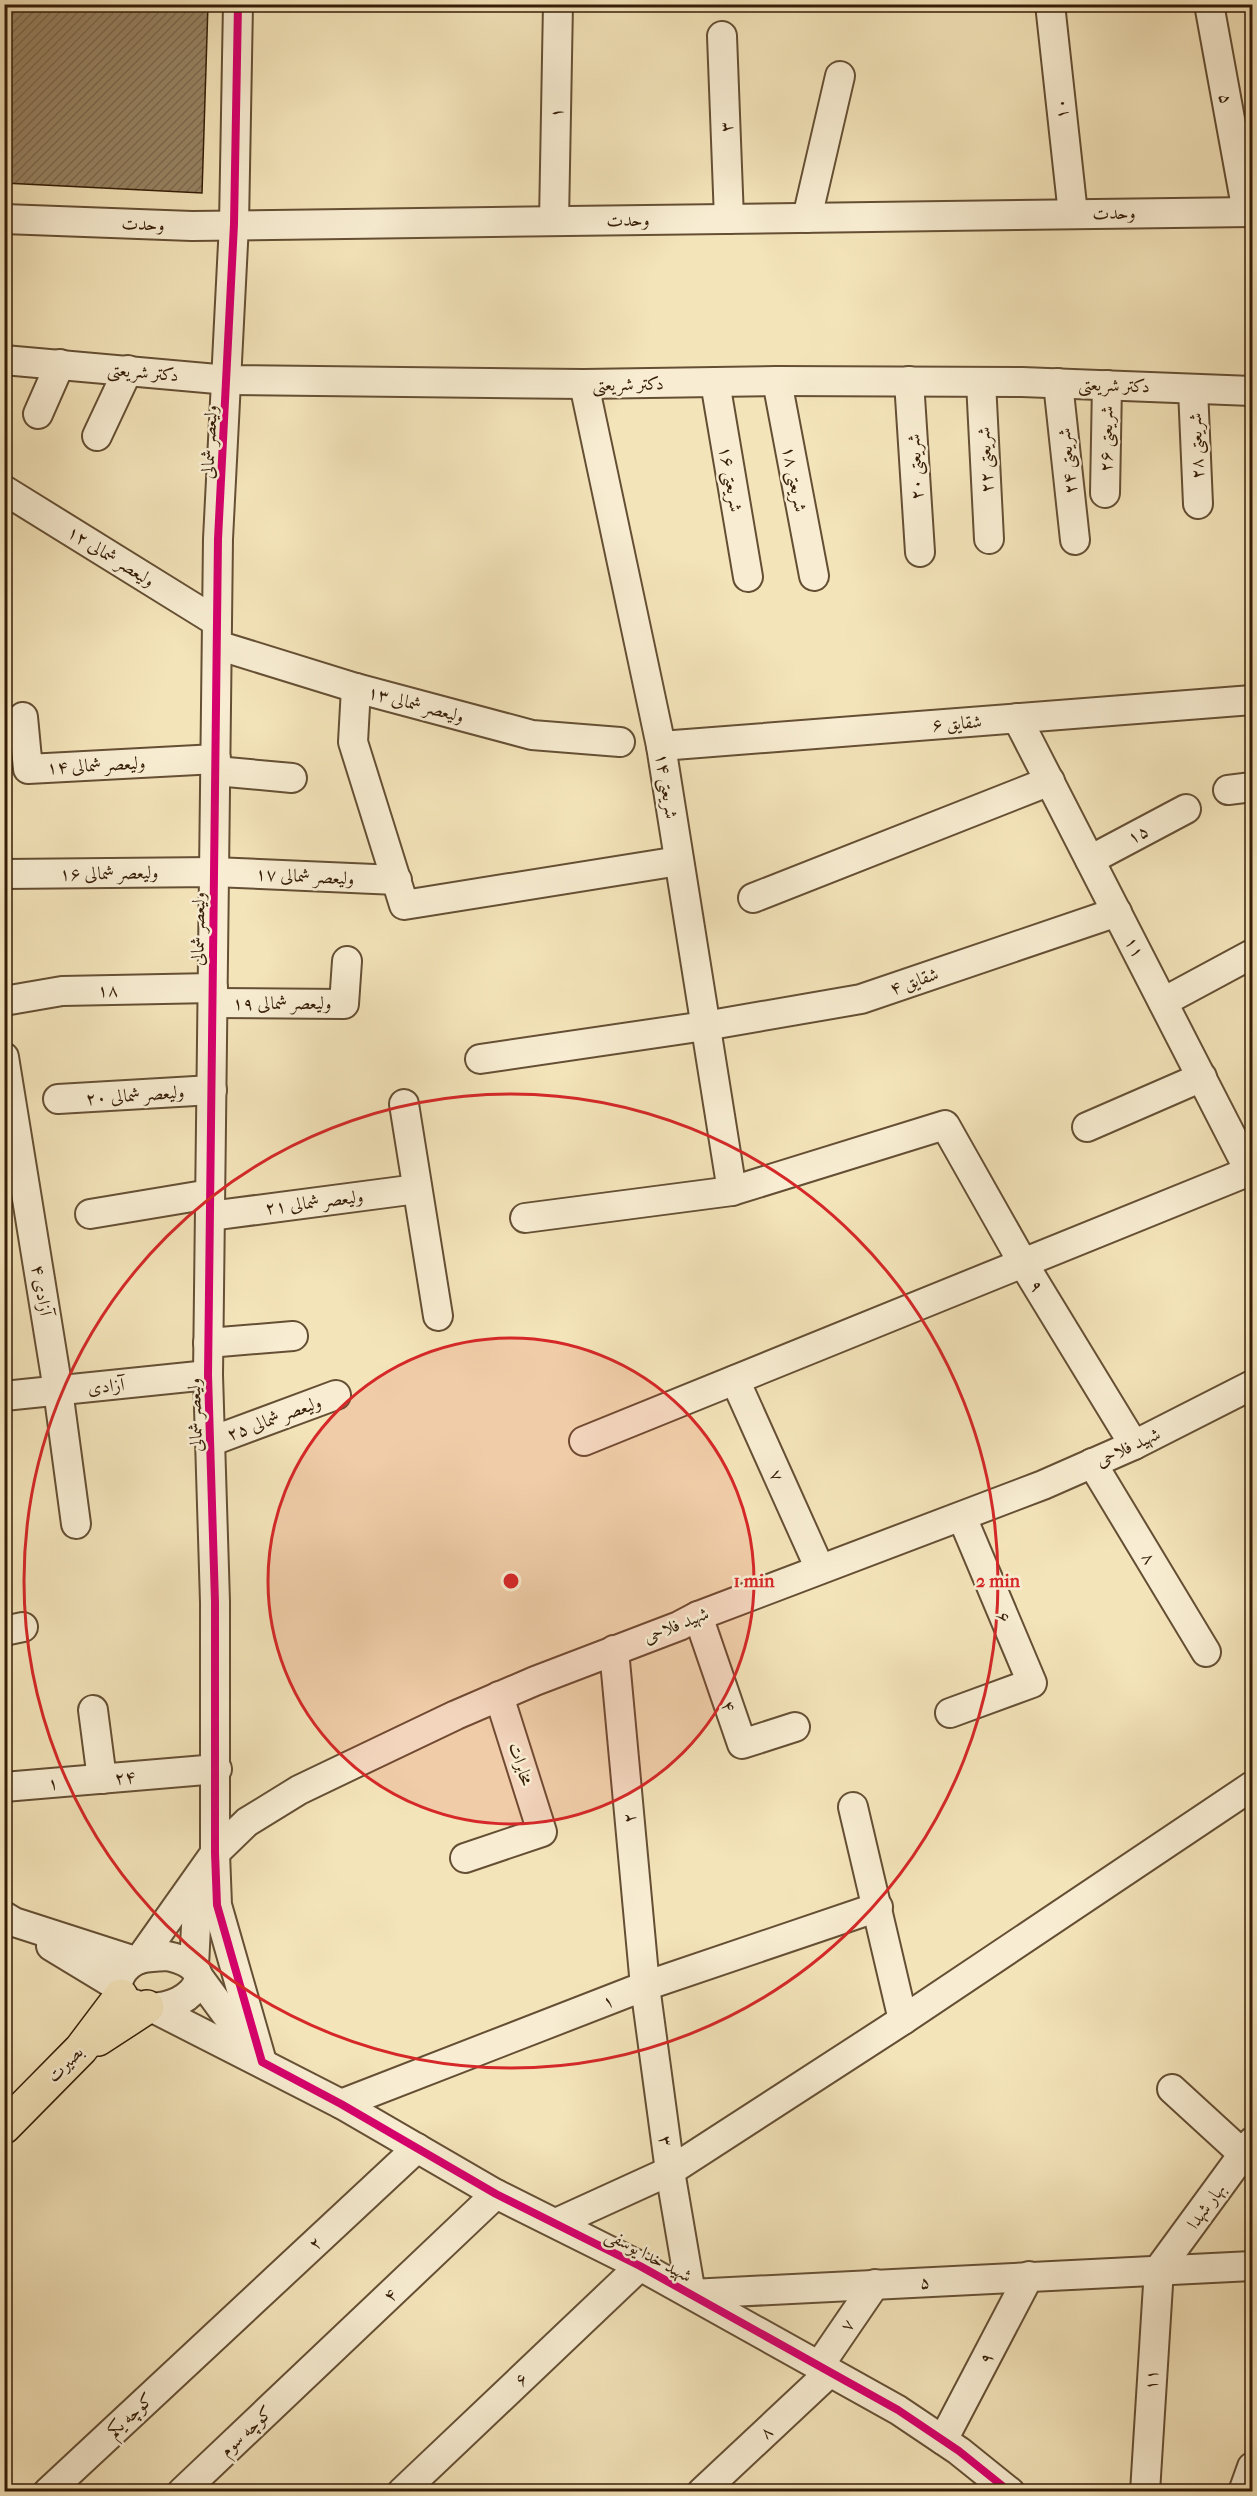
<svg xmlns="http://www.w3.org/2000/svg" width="1257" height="2496" viewBox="0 0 1257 2496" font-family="'IM FELL French Canon',Amiri,serif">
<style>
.building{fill:url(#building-hatch);stroke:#351d07;stroke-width:1.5}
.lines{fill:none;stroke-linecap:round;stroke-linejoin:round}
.minor-casing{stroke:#654f34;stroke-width:32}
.major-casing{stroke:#351d07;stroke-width:36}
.minor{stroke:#f8edd2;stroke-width:28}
.major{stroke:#f4e4ba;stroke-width:33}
.cycleway-casing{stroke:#f8edd2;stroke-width:11}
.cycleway{stroke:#d6006c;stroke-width:8}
.ring{fill:none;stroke:#d62828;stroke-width:3}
.labels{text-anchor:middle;stroke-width:5;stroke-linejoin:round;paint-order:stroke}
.street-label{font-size:18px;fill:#351d07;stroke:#f8edd2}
.centre{fill:#d62828;stroke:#f8edd2;stroke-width:3}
.ring-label{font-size:18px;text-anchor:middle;font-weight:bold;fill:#d62828;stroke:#f8edd2;stroke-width:5;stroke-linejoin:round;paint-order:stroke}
</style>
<defs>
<pattern id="building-hatch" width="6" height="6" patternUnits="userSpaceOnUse" patternTransform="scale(1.5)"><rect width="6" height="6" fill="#988464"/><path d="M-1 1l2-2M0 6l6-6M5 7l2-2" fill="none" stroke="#7d6b50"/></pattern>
</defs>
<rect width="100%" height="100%" fill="#f4e4ba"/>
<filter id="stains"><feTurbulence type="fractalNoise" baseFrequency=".00333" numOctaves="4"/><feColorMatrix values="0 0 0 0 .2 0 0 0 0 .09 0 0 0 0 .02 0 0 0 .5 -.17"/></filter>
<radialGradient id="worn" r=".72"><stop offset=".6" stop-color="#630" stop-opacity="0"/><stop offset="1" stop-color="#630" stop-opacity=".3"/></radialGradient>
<path class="building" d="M4,4H208L202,193L4,183Z"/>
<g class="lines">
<defs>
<g id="minor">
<path d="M238,4L234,224L218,539L208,1375L215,1602V1853L217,1905L262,2062"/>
<path d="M1050,4L1073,214"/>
<path d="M1209,4L1247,212"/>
<path d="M722,36L729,219"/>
<path d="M807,218L840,76"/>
<path d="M4,219L192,226L1252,212"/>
<path d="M554,221L558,4"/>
<path d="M4,360L228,380L584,384L777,381L1022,382L1252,391"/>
<path d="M777,381L814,576"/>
<path d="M909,381L920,552"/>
<path d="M715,382L748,577"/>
<path d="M981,382L989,539"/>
<path d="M1058,383L1075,540"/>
<path d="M584,384L661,746L732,1191"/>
<path d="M1193,389L1198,504"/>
<path d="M38,414L60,364"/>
<path d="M97,436L128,370"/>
<path d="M4,490L217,622"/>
<path d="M1105,493L1107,385"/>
<path d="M217,645L356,688L532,735L620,742"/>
<path d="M356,688L353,742L404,905L679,861"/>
<path d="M23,717L28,769L216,759"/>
<path d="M1017,718L1252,1176"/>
<path d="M661,746L1252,700"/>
<path d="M216,771L292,778"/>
<path d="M1228,790L1252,787"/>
<path d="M1090,860L1186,809"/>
<path d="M4,874L214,872L397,880"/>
<path d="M753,898L1050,781"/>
<path d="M4,1001L62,991L213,988"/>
<path d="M1163,1002L1252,954"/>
<path d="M213,1003L344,1004L347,961"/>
<path d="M4,1057L58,1390L76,1524"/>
<path d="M480,1059L705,1026L861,999L1117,912"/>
<path d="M58,1099L212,1090"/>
<path d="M404,1104L438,1316"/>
<path d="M1087,1127L1202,1077"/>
<path d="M90,1214L210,1194"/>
<path d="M210,1216L417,1189"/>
<path d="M525,1218L732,1191L945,1125L1023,1263L1134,1445"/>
<path d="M208,1343L293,1336"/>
<path d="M735,1380L820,1569"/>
<path d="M4,1396L208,1375"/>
<path d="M212,1441L336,1395"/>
<path d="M584,1441L1250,1171"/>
<path d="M1092,1463L1206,1652"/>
<path d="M698,1616L742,1744L795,1727"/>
<path d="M4,1631L23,1627"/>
<path d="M614,1650L645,1986L670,2171L691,2294L1252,2266"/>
<path d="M93,1710L102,1779"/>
<path d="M950,1713L1032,1683L962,1517"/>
<path d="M4,1787L217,1769"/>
<path d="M853,1807L903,2020"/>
<path d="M465,1858L542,1832L499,1696"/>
<path d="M4,1916L14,1922L135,1961"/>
<path d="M51,1946L117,1986"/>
<path d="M167,1956C236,1970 175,2023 131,2003C109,1994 118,1971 135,1961C144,1956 157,1957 167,1956Z"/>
<path d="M140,1959L215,1853L247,1822L299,1790L456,1715L535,1681L679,1626L698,1616L1043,1485L1134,1445L1252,1385"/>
<path d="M194,1966L197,1906L207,1876"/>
<path d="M198,1976L253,2051"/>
<path d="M153,2008L341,2104L496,2194L640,2266L898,2410L959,2451L1010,2492"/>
<path d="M1172,2089L1244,2155"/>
<path d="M341,2104L645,1986L878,1907"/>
<path d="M556,2223L670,2171L903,2020L1252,1786"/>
<path d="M1159,2269L1252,2142"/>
<path d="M819,2366L875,2284"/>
<path d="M943,2440L1029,2276"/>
<path d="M48,2492L417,2148"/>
<path d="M182,2492L496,2194"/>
<path d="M402,2492L640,2266"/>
<path d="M702,2492L830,2372"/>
<path d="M1145,2492L1159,2269"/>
<path d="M1243,2492L1252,2467"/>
</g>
<g id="major">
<path d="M98,2039L147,2007"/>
<path d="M4,2127L81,2049L121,1996"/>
</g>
</defs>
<use href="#minor" class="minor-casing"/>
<use href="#major" class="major-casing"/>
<use href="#minor" class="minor"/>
<use href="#major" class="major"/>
<defs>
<path id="cycleway" d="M238,4L234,224L218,539L208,1375L215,1602V1853L217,1905L262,2062L341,2104L496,2194L640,2266L898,2410L959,2451L1010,2492"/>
</defs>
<use href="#cycleway" class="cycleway-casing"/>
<use href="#cycleway" class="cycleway"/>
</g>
<circle cx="511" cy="1581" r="243" fill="#d62828" fill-opacity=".12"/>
<g class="ring">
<circle cx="511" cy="1581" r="243"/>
<circle cx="511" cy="1581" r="487"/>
</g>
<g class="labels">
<g class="street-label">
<text transform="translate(1226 99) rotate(80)" y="6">۵</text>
<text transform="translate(1061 109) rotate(-96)" y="6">۱۰</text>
<text transform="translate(556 113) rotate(-89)" y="6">۱</text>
<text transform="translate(726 127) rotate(-92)" y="6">۳</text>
<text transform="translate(1114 213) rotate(-1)" y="6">وحدت</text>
<text transform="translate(628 220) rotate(-1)" y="6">وحدت</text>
<text transform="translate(143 224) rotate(2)" y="6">وحدت</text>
<text transform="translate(143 372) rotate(5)" y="6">دکتر شریعتی</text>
<text transform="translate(628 384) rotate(-1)" y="6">دکتر شریعتی</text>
<text transform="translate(1114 385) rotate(2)" y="6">دکتر شریعتی</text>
<text transform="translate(1106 439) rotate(-89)" y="6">شریعتی ۲۶</text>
<text transform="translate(209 442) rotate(-87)" y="6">ولیعصر شمالی</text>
<text transform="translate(1196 446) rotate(-92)" y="6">شریعتی ۲۸</text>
<text transform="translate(985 460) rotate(-93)" y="6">شریعتی ۲۲</text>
<text transform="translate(1067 461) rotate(-96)" y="6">شریعتی ۲۴</text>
<text transform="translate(915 467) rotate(-93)" y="6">شریعتی ۲۰</text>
<text transform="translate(731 479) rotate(80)" y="6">شریعتی ۱۶</text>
<text transform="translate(795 479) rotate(79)" y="6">شریعتی ۱۸</text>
<text transform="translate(111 556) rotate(32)" y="6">ولیعصر شمالی ۱۲</text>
<text transform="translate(416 704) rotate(15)" y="6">ولیعصر شمالی ۱۳</text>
<text transform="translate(957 723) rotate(-4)" y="6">شقایق ۶</text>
<text transform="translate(96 765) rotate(-3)" y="6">ولیعصر شمالی ۱۴</text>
<text transform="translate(667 786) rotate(81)" y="6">شریعتی ۱۴</text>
<text transform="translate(1138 834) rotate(-28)" y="6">۱۵</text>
<text transform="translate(109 873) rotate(-1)" y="6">ولیعصر شمالی ۱۶</text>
<text transform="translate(305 876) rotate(3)" y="6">ولیعصر شمالی ۱۷</text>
<text transform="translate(198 929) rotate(-89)" y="6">ولیعصر شمالی</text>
<text transform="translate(1135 947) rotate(63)" y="6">۱۱</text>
<text transform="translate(914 981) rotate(-19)" y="6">شقایق ۴</text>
<text transform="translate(108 990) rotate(-1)" y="6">۱۸</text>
<text x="282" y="1009">ولیعصر شمالی ۱۹</text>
<text transform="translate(135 1095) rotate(-4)" y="6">ولیعصر شمالی ۲۰</text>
<text transform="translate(314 1202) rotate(-7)" y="6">ولیعصر شمالی ۲۱</text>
<text transform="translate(1037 1286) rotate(58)" y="6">۹</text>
<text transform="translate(42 1290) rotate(81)" y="6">آزادی ۴</text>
<text transform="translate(106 1386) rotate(-6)" y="6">آزادی</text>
<text transform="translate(195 1415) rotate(-92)" y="6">ولیعصر شمالی</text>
<text transform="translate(274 1418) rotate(-20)" y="6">ولیعصر شمالی ۲۵</text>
<text transform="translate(1128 1447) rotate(-25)" y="6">شهید فلاحی</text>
<text transform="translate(777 1475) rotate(66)" y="6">۷</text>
<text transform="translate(1149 1558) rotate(59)" y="6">۸</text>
<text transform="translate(1004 1617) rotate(67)" y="6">۶</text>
<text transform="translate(676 1625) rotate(-22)" y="6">شهید فلاحی</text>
<text transform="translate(729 1706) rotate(71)" y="6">۴</text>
<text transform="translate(521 1764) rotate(72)" y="6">مخابرات</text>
<text transform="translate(125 1777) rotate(-5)" y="6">۲۴</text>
<text transform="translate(53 1783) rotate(-5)" y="6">۱</text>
<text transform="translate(629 1818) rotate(-95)" y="6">۲</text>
<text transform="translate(608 2001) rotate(-21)" y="6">۱</text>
<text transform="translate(65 2064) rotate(-46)" y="6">بصیرت</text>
<text transform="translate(666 2141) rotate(82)" y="6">۳</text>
<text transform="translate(1206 2206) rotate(-54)" y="6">بهار شهدا</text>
<text transform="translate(315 2243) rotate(-43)" y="6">۲</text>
<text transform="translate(649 2255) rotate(28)" y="6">شهید خدا یوسفی</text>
<text transform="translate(925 2282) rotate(-3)" y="6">۵</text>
<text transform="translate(390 2295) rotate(-43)" y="6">۴</text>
<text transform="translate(847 2325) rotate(-56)" y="6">۷</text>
<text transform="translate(986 2358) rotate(-62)" y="6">۹</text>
<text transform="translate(521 2379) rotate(-43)" y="6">۶</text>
<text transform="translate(1151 2380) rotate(-87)" y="6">۱۱</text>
<text transform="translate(130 2415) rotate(-43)" y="6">کوچه یکم</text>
<text transform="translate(246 2431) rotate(-43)" y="6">کوچه سوم</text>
<text transform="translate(766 2432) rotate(-43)" y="6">۸</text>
</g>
</g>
<circle cx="511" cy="1581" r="9" class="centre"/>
<g class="ring-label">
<text x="754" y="1587">1 min</text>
<text x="998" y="1587">2 min</text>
</g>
<rect width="1257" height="2496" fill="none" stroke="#f4e4ba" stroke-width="24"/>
<rect x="6" y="6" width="1245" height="2484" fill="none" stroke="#351d07" stroke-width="3"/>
<rect x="12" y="12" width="1233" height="2472" fill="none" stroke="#351d07" stroke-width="1.5"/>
<rect width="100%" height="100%" filter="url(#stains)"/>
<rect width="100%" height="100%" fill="url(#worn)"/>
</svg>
